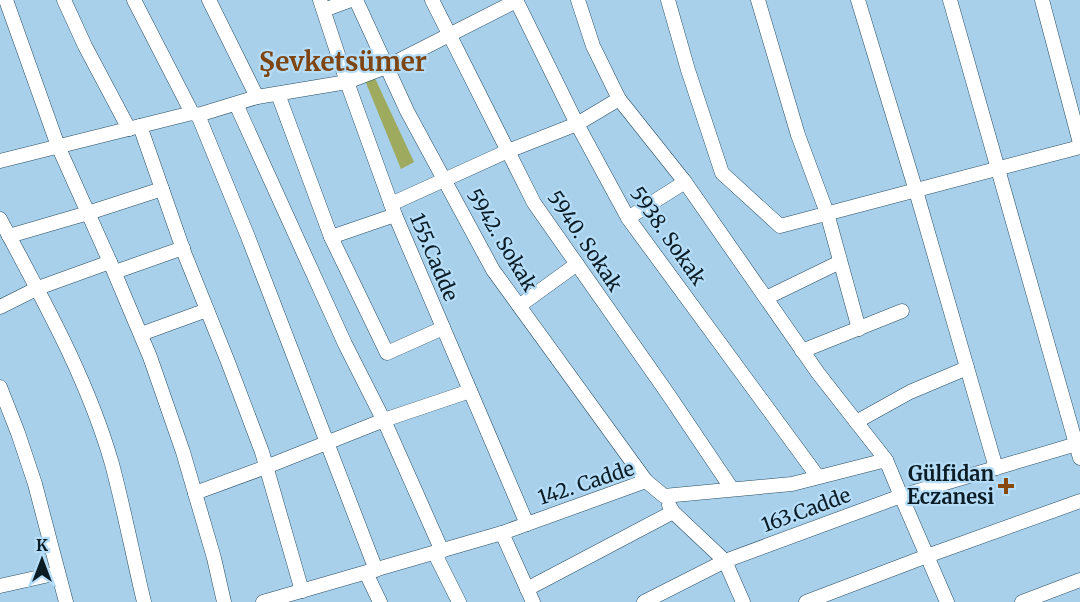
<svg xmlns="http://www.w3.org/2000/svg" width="1080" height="602" viewBox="0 0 1080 602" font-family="Merriweather,serif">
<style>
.green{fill:#9eaa5d}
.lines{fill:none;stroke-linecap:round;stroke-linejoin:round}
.minor-casing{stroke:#294e64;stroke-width:15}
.minor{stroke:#fff;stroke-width:14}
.poi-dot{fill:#88490f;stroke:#b5ddf8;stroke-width:2}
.labels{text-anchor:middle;stroke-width:4.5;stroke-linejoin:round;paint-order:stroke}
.street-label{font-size:20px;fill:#0c1c25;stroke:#b5ddf8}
.poi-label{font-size:20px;font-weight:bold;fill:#0c1c25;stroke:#b5ddf8;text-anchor:end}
.district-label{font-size:26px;font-weight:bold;fill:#7e4512;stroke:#b5ddf8}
</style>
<rect width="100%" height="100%" fill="#a8d0ea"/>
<path class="green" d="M373,74L414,162L401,169L364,78Z"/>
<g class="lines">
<defs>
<g id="minor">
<path d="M6,0L58,146L110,262L150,357L183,452L214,558L224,602"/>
<path d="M64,0L85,46L129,129"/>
<path d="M134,0L192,113"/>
<path d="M209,0L257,97"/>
<path d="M320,0L347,82L395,215L527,524"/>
<path d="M356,0L407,111L493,270L646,481"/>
<path d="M432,0L534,203L668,394L732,489"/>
<path d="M516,0L577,124L628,218L818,477"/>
<path d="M578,0L593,46L619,99L685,182L818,373L886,460"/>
<path d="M668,0L688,70L722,173L780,226L1080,147"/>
<path d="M758,0L798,135L827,213L859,329"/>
<path d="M858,0L916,191L996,468"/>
<path d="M950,0L1080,458"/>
<path d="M1042,0L1080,143"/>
<path d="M324,10L351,0"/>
<path d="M278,94L331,237L387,353L443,328"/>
<path d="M236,104L345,344L387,427L442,551"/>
<path d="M198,115L248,237L376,570"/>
<path d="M140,126L185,255L228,362L262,452L302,591"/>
<path d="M0,161L192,113L198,115L257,97L347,82L386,67L516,1"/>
<path d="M391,204L508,151L577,124L619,99"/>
<path d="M628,218L685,182"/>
<path d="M0,219C42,298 87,377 112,464C124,509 133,556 144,602"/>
<path d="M9,236L88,213L162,189"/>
<path d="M331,237L395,215"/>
<path d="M115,272L183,248"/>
<path d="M766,298L840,262"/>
<path d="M519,306L577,264"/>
<path d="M0,307L38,288L110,262"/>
<path d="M141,334L207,310"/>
<path d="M802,351L902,311"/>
<path d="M0,387L18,433L35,484L66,602"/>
<path d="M856,422L910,392L967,368"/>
<path d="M195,493L266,467L384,420L470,391"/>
<path d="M669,505L673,512L725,561L743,602"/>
<path d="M502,533L533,602"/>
<path d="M435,554L459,602"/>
<path d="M366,573L380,602"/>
<path d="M0,586L58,573"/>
<path d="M527,589L673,512"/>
<path d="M263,602L502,533L646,481L664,496L792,484L886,460L901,496L1080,443"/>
<path d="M644,602L725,561L901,496L947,602"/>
<path d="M806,602L927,556L1080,501"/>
<path d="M1022,602L1080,580"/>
</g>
</defs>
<use href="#minor" class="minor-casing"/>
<use href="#minor" class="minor"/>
</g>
<path class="poi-dot" d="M1003 477h6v6h6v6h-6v6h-6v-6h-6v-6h6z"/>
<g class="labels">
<g class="street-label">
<text transform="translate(668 236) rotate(55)" y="7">5938. Sokak</text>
<text transform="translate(502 240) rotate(59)" y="7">5942. Sokak</text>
<text transform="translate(585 241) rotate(56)" y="7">5940. Sokak</text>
<text transform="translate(434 257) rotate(67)" y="7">155.Cadde</text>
<text transform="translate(586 483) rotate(-18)" y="7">142. Cadde</text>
<text transform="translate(806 510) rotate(-20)" y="7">163.Cadde</text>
</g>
<g class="poi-label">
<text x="994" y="481">Gülfidan<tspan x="994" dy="23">Eczanesi</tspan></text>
</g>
<g class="district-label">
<text x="343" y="71">Şevketsümer</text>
</g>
</g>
<g transform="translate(42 560)" stroke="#b5ddf8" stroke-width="4.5" paint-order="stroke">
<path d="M0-4.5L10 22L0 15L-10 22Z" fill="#0c1c25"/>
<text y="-9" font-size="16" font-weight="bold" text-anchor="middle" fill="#0c1c25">K</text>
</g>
</svg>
